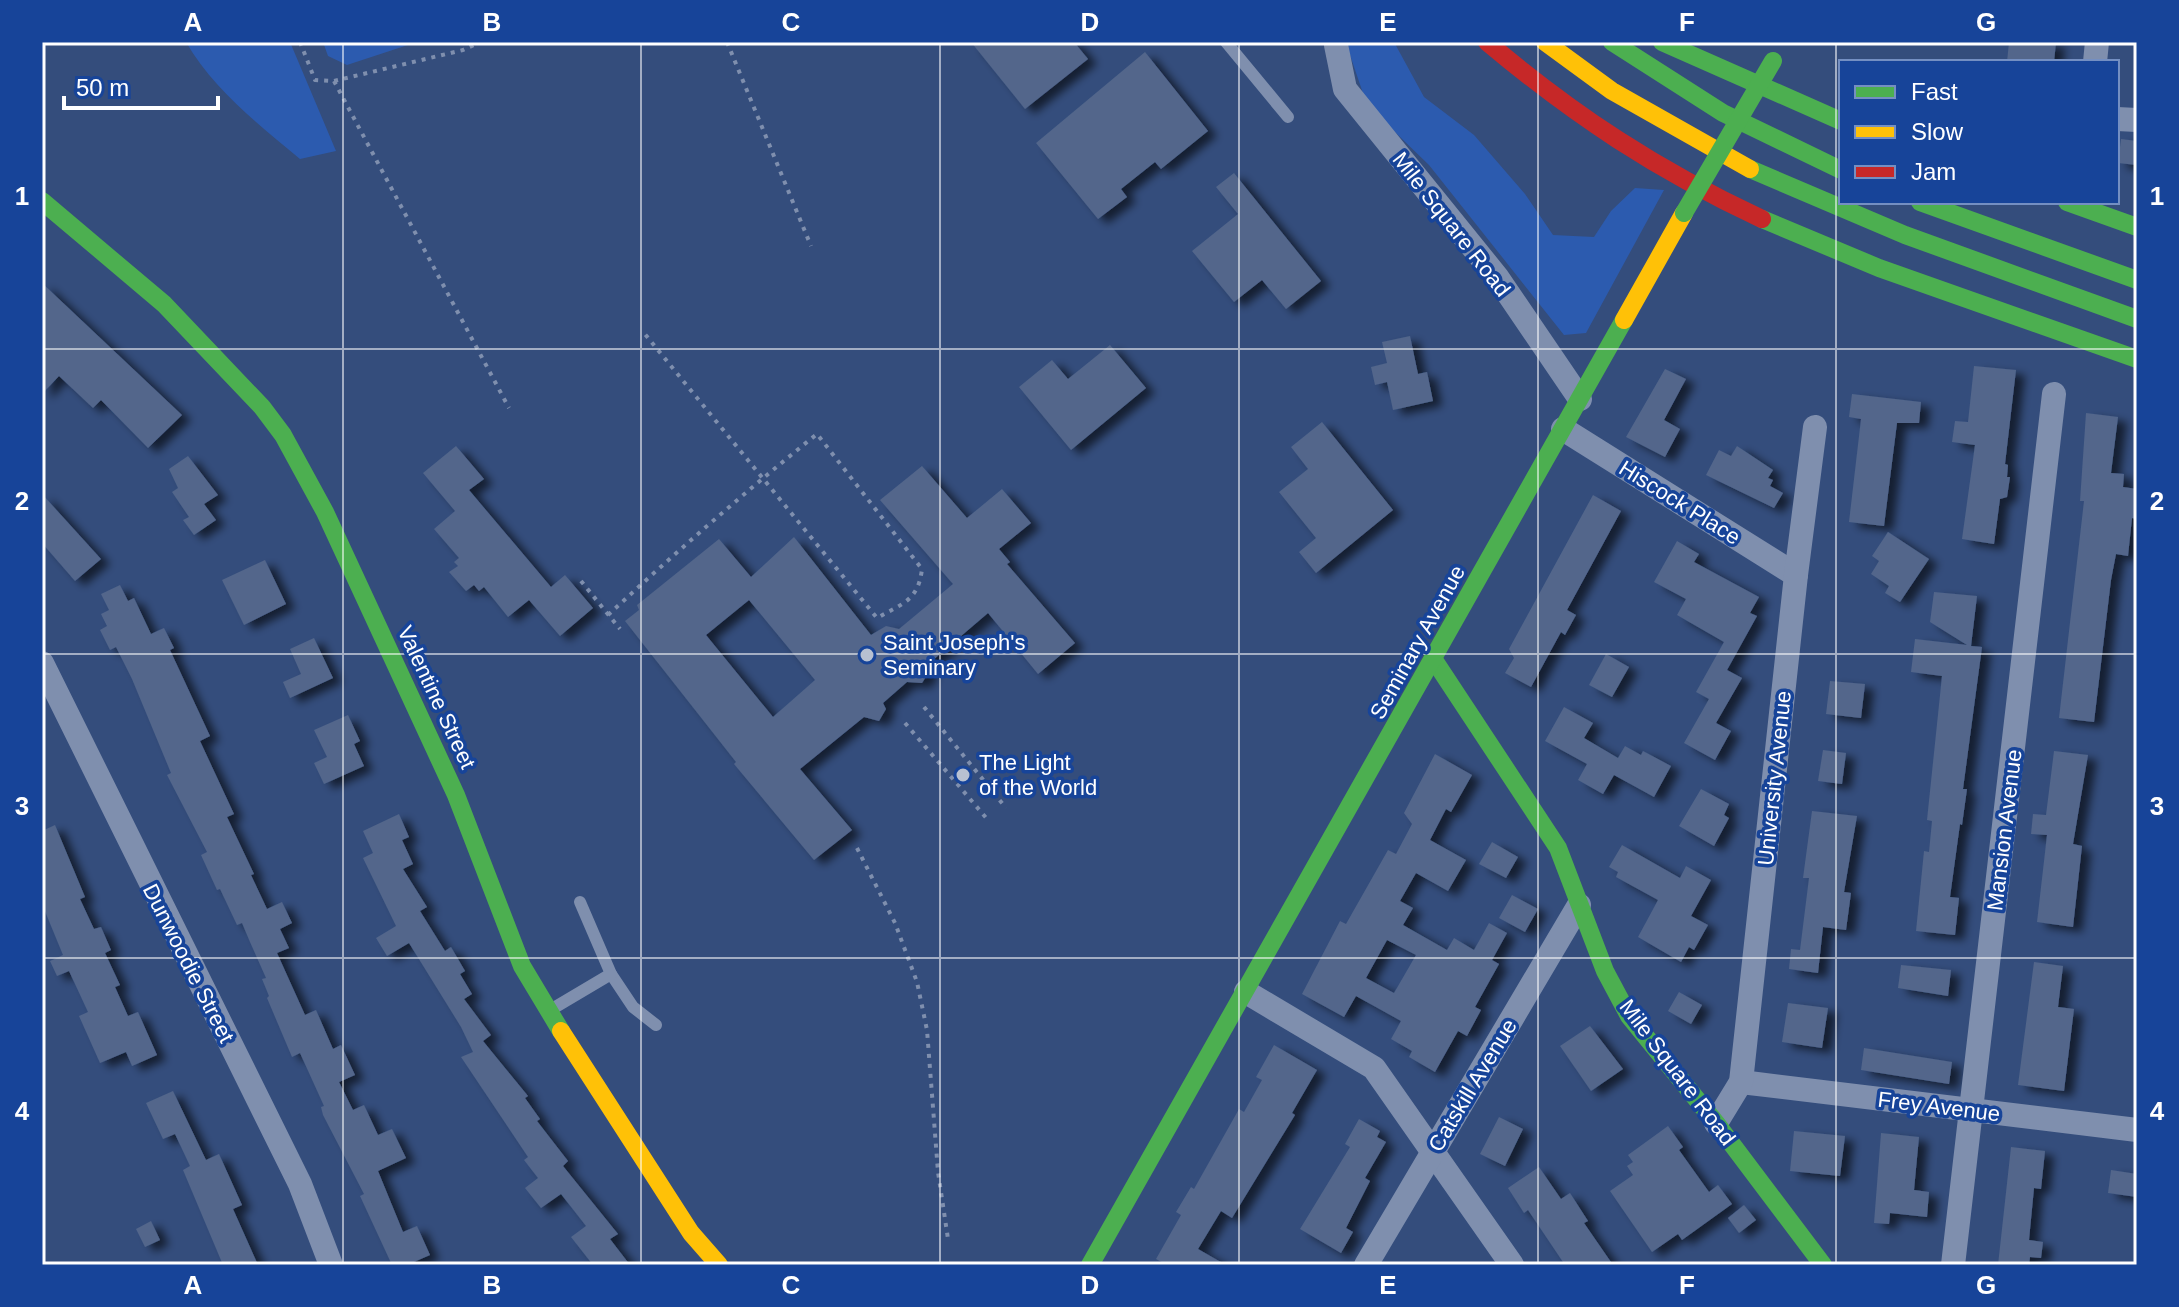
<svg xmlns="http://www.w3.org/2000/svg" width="2179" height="1307" viewBox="0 0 2179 1307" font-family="Arial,sans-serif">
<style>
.green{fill:#2c5baf}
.building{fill:#52668b;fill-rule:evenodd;filter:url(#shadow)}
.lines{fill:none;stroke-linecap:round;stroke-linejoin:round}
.path{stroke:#7f8fae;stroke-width:4;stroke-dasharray:4 6;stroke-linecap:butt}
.lane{stroke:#7f8fae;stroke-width:12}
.street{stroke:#7f8fae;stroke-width:24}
.fast{stroke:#4caf50;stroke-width:18}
.slow{stroke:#ffc107;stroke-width:18}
.jam{stroke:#c62828;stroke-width:18}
.fast-bridge{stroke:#4caf50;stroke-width:18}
.grid{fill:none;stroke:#fff;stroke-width:2;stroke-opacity:0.55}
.poi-dot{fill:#b8c1d1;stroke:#174499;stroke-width:3}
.labels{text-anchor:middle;stroke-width:7;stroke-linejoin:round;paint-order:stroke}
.street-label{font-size:22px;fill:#fff;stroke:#174499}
.poi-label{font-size:22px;fill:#fff;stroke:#174499;text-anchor:start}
.neatline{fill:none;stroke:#fff;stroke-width:3}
.grid-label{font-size:26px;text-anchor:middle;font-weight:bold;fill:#fff}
</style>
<defs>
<filter id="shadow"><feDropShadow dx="9" dy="5" stdDeviation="4" flood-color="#0009"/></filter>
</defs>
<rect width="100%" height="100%" fill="#344d7c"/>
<g class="green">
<path d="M186,42H290L336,151L300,159C259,125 213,89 186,42Z"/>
<path d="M323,42H417L347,65L328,56Z"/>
<path d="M1340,42H1394L1424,97L1474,135L1525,194L1553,235L1594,237L1611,211L1635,188L1664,190L1586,333L1564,335L1429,165L1367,105L1350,55Z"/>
</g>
<g class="building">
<path d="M971,42H1074L1088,59L1025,109Z"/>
<path d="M2009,42H2056L2054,62H2007Z"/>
<path d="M1145,52L1208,131L1161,169L1155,162L1121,189L1127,197L1098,219L1036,143Z"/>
<path d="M2121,139L2137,141V165L2118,163Z"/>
<path d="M1234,173L1321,281L1286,309L1262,280L1234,302L1192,251L1238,214L1216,187Z"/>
<path d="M42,283L182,415L148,448L101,400L93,408L59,376L42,394Z"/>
<path d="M1410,336L1418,374L1427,372L1433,401L1393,410L1387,382L1375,385L1371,367L1387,363L1382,342Z"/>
<path d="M1110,345L1146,388L1071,450L1019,387L1052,360L1068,379Z"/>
<path d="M1974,366L2016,370L2005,464L2008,465L2007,477H2010L2007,497L2000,499L1994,544L1962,539L1975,445L1952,442L1955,421L1968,422Z"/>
<path d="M1665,369L1686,379L1664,420L1680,429L1665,457L1626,437Z"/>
<path d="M1852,394L1921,402L1919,423H1897L1884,526L1849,522L1861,419L1849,417Z"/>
<path d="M2086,413L2118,417L2111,473L2124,474L2123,487L2137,489V519L2132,518L2128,556L2116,554L2111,580L2094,722L2059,718L2084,501H2080Z"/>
<path d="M1322,422L1393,510L1316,573L1299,552L1316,538L1279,492L1308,469L1291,447Z"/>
<path d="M456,446L484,479L469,490L551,587L565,575L593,608L560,636L529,600L508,617L484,587L479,591L474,585L466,591L449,572L458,566L454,562L459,558L434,529L455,511L423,473Z"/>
<path d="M1737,446L1773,470L1768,478L1773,480L1770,486L1783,493L1774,508L1706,475L1719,450L1731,456Z"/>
<path d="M188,456L218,495L204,504L216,520L194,535L183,520L189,517L172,492L178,488L169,469Z"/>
<path d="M922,466L967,518L1002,489L1031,523L999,549L1010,562L1007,564L1075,643L1038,674L988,613L926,666L929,672L922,683L907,682L883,703L886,709L879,721L864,717L800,769L852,830L814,860L734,764L736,762L625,621L639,610L637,605L719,539L751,577L794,537L871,635L886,626L899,629L953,584L880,500ZM749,600L815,680L773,717L706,635Z"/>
<path d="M42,494L101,559L75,581L42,543Z"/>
<path d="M1593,495L1621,511L1567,610L1576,615L1565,635L1561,632L1531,687L1505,673L1514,658L1509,649Z"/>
<path d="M1888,532L1929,559L1900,602L1885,593L1889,586L1871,574L1879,561L1872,556Z"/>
<path d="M1677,541L1699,554L1694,562L1759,597L1750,613L1757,616L1727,670L1742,678L1716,723L1731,731L1715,760L1684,743L1709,699L1696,692L1724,642L1677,615L1686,599L1654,582Z"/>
<path d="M265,560L286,604L244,625L222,580Z"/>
<path d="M120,585L128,601L134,598L151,634L164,628L174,648L170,650L210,736L200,741L234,814L227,817L254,874L251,875L267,909L282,902L292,923L280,929L289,948L277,953L305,1015L316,1010L333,1049L341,1045L355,1075L339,1082L353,1110L364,1105L378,1135L392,1129L406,1158L378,1171L403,1232L417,1226L430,1255L407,1265H392L360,1196L364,1194L323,1115L321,1107L324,1106L300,1053L292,1057L267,998L269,996L262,979L266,978L250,942L242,923L237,925L220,889L217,890L201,855L207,852L167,775L171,773L132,679L116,647L110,650L100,630L107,626L101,614L109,610L101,594Z"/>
<path d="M1934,592L1977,596L1971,646L1982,647L1963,789H1967L1962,825L1960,824L1950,897L1959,898L1955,935L1916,931L1924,851L1929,852L1932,821L1927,820L1942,676L1911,672L1915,639L1967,645L1930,622Z"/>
<path d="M314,638L333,678L290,698L283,682L301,674L290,649Z"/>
<path d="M1606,654L1629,667L1612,697L1589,685Z"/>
<path d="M1830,681L1865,684L1861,718L1826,714Z"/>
<path d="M1564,707L1593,723L1584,738L1618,758L1625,746L1641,755L1643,751L1671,766L1654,797L1614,775L1603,794L1578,780L1587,764L1545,741Z"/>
<path d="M348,715L360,741L354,744L364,766L324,784L314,763L327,757L314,730Z"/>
<path d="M1823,750L1846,753L1842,784L1818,781Z"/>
<path d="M2054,751L2088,755L2073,844L2082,846L2073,927L2037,922L2047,835L2031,834L2033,814L2046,815Z"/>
<path d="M1435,754L1472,775L1451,812L1446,809L1430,840L1466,860L1448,891L1416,873L1400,901L1413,908L1403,925L1447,950L1454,938L1474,950L1489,923L1507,933L1492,960L1499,964L1475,1007L1481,1010L1467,1036L1458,1031L1435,1072L1409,1057L1412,1051L1391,1039L1401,1021L1356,996L1344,1017L1302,994L1340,921L1346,924L1388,850L1396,854L1412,824L1404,813ZM1387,940L1416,955L1394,993L1366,978Z"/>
<path d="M1701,789L1729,804L1724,815L1729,818L1714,846L1679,826Z"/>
<path d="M1812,811L1857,816L1844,892L1851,893L1846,930L1823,927L1818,973L1789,969L1791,949L1800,950L1809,878H1803Z"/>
<path d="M399,814L409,837L402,840L413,864L403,869L427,907L420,911L445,951L451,947L465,971L460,974L472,994L464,999L491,1035L483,1041L528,1096L525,1098L540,1119L537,1121L568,1161L563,1166L618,1234L610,1239L630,1265H593L571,1237L586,1226L561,1194L541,1208L525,1188L538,1178L524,1160L528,1157L461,1057L473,1052L461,1027L409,943L387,956L376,938L396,926L363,858L373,853L363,831Z"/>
<path d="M55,825L85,897L80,899L94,929L101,927L111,950L105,953L120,985L115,987L128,1016L138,1012L157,1055L132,1066L126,1052L100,1063L79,1016L88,1012L69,971L57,976L50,961L63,955L42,904V831Z"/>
<path d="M1492,842L1518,857L1506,878L1479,864Z"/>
<path d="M1622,845L1680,878L1686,866L1711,880L1691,916L1708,925L1694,950L1689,947L1681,962L1638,937L1658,900L1616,877L1618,872L1609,867Z"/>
<path d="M1512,895L1538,909L1525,932L1499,918Z"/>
<path d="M2034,962L2063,966L2058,1007L2074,1009L2064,1091L2018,1085Z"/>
<path d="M1901,965L1951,970L1948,996L1898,988Z"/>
<path d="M1679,992L1702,1005L1691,1024L1668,1011Z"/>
<path d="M1788,1003L1828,1008L1822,1048L1782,1042Z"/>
<path d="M1590,1026L1623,1069L1591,1091L1560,1046Z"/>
<path d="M1274,1045L1317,1070L1292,1113L1295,1115L1232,1218L1221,1211L1198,1249L1226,1265H1167L1156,1259L1181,1215L1176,1212L1191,1187L1194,1189L1239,1109L1244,1112L1262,1080L1256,1077Z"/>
<path d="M1864,1048L1952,1062L1949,1084L1861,1070Z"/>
<path d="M173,1091L206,1160L219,1154L242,1205L233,1209L258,1265H223L183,1170L190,1166L175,1134L163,1139L146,1103Z"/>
<path d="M1499,1117L1523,1129L1505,1166L1480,1154Z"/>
<path d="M1359,1119L1380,1131L1377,1137L1386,1142L1365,1178L1370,1181L1346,1228L1353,1232L1341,1253L1300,1229L1350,1147L1345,1144Z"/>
<path d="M1668,1126L1683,1147L1679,1150L1709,1192L1718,1185L1732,1204L1682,1240L1678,1234L1652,1252L1610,1191L1633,1175L1627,1166L1633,1162L1628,1155Z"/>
<path d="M1794,1131L1845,1136L1840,1176L1790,1171Z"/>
<path d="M1881,1133L1919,1137L1914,1190L1929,1192L1927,1217L1890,1213L1889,1224L1874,1223Z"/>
<path d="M2011,1147L2045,1151L2041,1189L2034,1188L2029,1240L2043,1242L2041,1258L2030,1257L2029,1265H1998Z"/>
<path d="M1539,1167L1561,1199L1570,1193L1588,1221L1584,1223L1613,1265H1565L1528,1210L1524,1213L1508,1188Z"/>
<path d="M2111,1170L2137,1174V1197L2108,1193Z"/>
<path d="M1744,1205L1756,1220L1739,1233L1728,1218Z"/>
<path d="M151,1221L160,1240L145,1247L136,1229Z"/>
</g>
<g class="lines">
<g class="path">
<path d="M300,42L315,80L334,81L463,50L480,42"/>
<path d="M727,42L811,246"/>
<path d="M334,81L509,408"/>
<path d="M581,581L620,629"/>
<path d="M608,615C676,552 745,492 817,434L922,569C918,601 903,603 877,618L644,333"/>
<path d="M924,707L1006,808"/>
<path d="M905,723L988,820"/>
<path d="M857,848L895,923L917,982L927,1030L938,1172L948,1239"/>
</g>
<g class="lane">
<path d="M1226,42L1288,117"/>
<path d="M611,974L633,1007L656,1025"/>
<path d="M552,1009L611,974L580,902"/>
</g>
<g class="street">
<path d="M1336,45L1345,89L1497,277L1580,399"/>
<path d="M2095,62L2097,42"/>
<path d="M2117,119L2137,120"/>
<path d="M1563,429L1796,575"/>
<path d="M42,663L300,1184L331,1265"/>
<path d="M1246,992L1374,1068L1512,1265"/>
<path d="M1741,1082L2137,1130"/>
<path d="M1716,1123L1741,1082L1796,575L1815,427"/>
<path d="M1366,1265L1579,905"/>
<path d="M1953,1265L2054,394"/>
</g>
<g class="fast">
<path d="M1612,42L1723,113L1841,170"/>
<path d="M1662,42L1841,121"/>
<path d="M1750,169L1905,235L2137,319"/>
<path d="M42,201L164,304L262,407L283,435L325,512L456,795L522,966L561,1031"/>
<path d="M1920,202L2137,280"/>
<path d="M2067,202L2137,227"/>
<path d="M1762,219L1879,268L2137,359"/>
<path d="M1434,660L1558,848L1605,971L1629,1016L1716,1123L1823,1265"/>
<path d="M1090,1265L1624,320"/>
</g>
<g class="slow">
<path d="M1545,42L1612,91L1750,169"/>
<path d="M1624,320L1684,213"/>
<path d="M561,1031L691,1233L719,1265"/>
</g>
<path class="jam" d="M1487,42C1575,116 1657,170 1762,219"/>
<path class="fast-bridge" d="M1684,213L1773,61"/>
</g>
<path class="grid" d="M343,42V1265M641,42V1265M940,42V1265M1239,42V1265M1538,42V1265M1836,42V1265M42,349H2137M42,654H2137M42,958H2137"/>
<g class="poi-dot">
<circle cx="867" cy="655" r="8"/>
<circle cx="963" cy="775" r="8"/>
</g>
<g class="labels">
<g class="street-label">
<text transform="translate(1452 224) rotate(52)" y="8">Mile Square Road</text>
<text transform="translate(1680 502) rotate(32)" y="8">Hiscock Place</text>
<text transform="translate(1417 642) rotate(-61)" y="8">Seminary Avenue</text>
<text transform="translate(437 697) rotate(65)" y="8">Valentine Street</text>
<text transform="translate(1774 778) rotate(-84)" y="8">University Avenue</text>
<text transform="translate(2004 830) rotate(-83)" y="8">Mansion Avenue</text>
<text transform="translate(189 963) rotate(63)" y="8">Dunwoodie Street</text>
<text transform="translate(1678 1072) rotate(53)" y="8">Mile Square Road</text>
<text transform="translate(1472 1085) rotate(-59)" y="8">Catskill Avenue</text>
<text transform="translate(1939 1106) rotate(7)" y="8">Frey Avenue</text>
</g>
<g class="poi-label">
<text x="883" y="650">Saint Joseph's<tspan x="883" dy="25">Seminary</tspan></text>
<text x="979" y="770">The Light<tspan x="979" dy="25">of the World</tspan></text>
</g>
</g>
<rect width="2179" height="1307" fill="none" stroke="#174499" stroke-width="88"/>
<rect x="1839" y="60" width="280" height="144" fill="#174499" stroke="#748fc2" stroke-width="2"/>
<rect x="1855" y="86" width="40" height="12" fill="#4caf50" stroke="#748fc2" stroke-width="2"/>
<text x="1911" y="100" font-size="24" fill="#ffffff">Fast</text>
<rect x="1855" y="126" width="40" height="12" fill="#ffc107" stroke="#748fc2" stroke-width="2"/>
<text x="1911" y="140" font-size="24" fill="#ffffff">Slow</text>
<rect x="1855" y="166" width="40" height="12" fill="#c62828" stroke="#748fc2" stroke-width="2"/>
<text x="1911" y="180" font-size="24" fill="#ffffff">Jam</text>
<path d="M64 96v12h154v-12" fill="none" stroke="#ffffff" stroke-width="4"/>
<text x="76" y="96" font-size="24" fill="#ffffff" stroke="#174499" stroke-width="6" paint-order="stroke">50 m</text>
<rect x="44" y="44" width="2091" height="1219" class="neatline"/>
<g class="grid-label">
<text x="193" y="31">A</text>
<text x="492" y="31">B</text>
<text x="791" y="31">C</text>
<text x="1090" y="31">D</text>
<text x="1388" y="31">E</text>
<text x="1687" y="31">F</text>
<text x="1986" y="31">G</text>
<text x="22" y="205">1</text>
<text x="2157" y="205">1</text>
<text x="22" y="510">2</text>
<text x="2157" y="510">2</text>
<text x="22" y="815">3</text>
<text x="2157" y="815">3</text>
<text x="22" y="1120">4</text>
<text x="2157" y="1120">4</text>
<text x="193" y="1294">A</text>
<text x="492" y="1294">B</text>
<text x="791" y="1294">C</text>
<text x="1090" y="1294">D</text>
<text x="1388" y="1294">E</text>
<text x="1687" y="1294">F</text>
<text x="1986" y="1294">G</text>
</g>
</svg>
